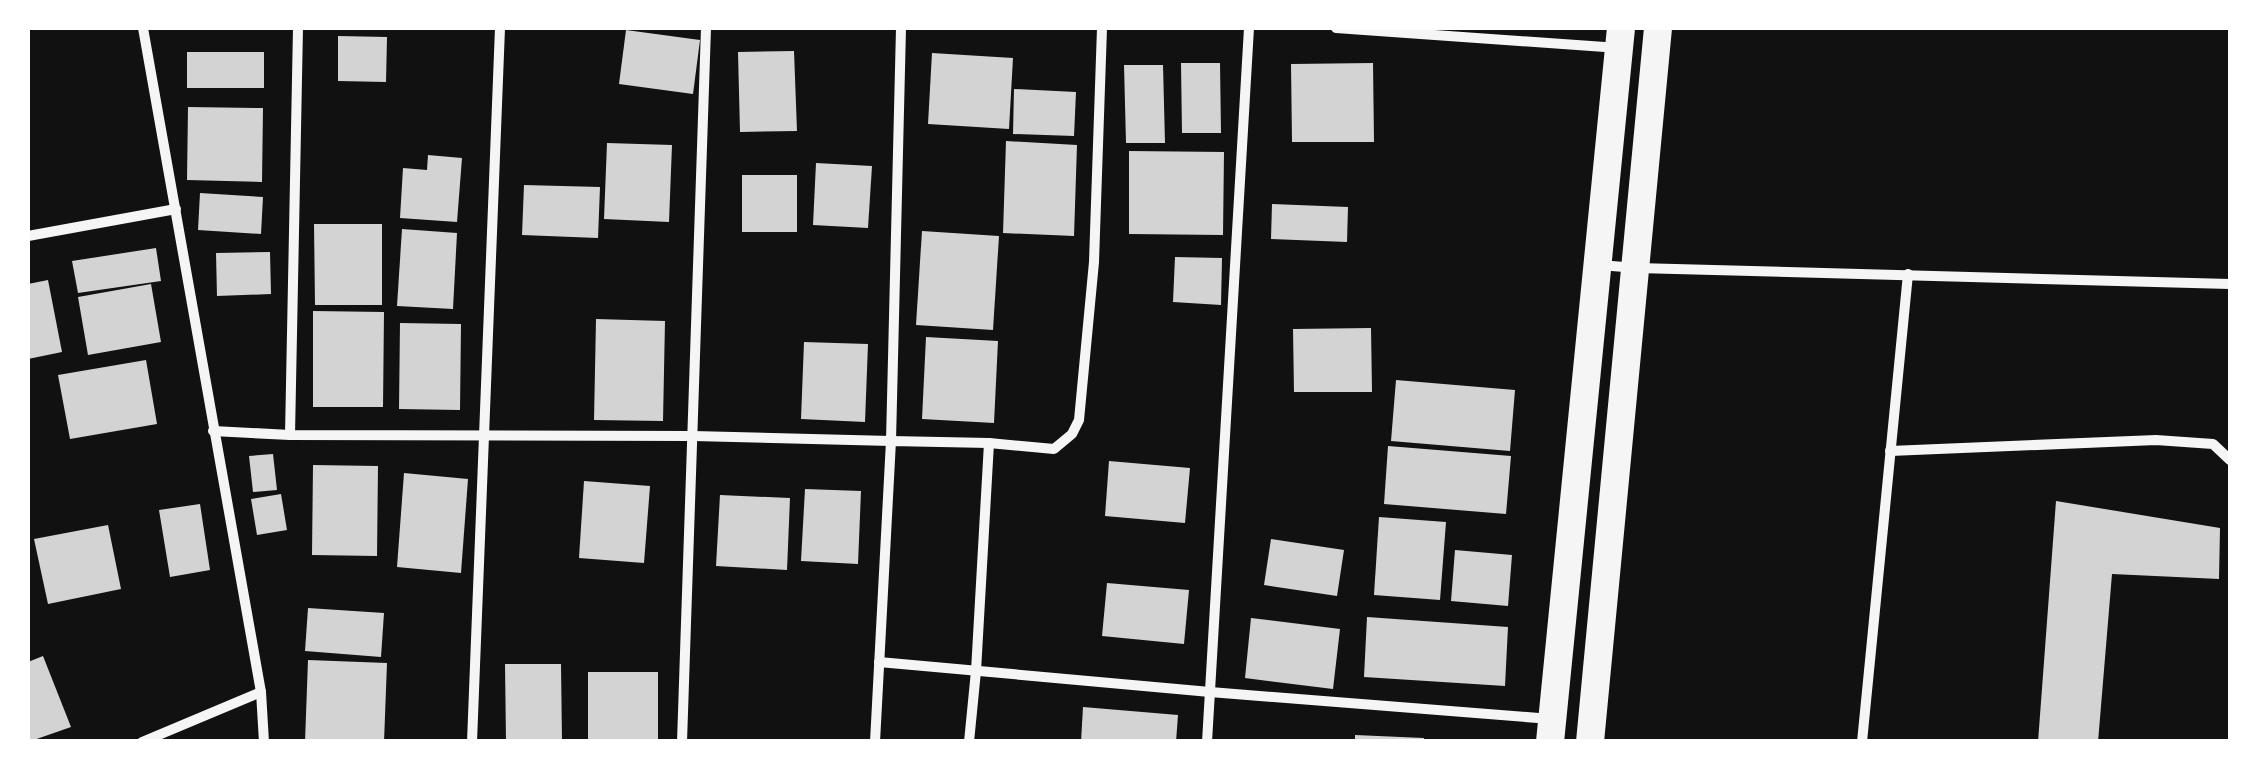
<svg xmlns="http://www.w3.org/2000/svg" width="2258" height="769" viewBox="0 0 2258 769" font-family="'Exo 2',sans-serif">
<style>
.building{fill:#d3d3d3}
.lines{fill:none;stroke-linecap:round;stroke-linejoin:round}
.minor{stroke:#f5f5f5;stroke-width:10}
.trunk{stroke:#f5f5f5;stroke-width:28}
</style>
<rect width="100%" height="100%" fill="#111"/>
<g class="building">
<path d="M626,30L700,40L693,94L619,84Z"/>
<path d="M338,36L387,37L386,82L338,81Z"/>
<path d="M794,51L797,131L740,132L738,52Z"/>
<rect x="187" y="52" width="77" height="36"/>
<path d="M932,53L1013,58L1009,129L928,124Z"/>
<path d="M1181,63H1220L1221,133H1182Z"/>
<path d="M1373,63L1374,142H1292L1291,64Z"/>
<path d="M1124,65H1163L1165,143H1126Z"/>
<path d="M1014,89L1076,92L1074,136L1013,134Z"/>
<path d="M188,107L263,108L262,182L187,180Z"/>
<path d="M1006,141L1077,145L1074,236L1003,233Z"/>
<path d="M607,143L672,145L669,222L604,219Z"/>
<path d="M1129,151L1224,152L1223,235L1129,234Z"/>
<path d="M428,155L462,158L457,222L400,218L403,168L427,170Z"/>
<path d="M816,163L872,166L868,228L813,225Z"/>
<rect x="742" y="175" width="55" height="57"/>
<path d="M524,185L600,187L598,238L522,235Z"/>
<path d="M200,193L263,197L261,234L198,230Z"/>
<path d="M1272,204L1348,207L1347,242L1271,239Z"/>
<path d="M314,224H382V305H315Z"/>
<path d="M402,229L457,233L453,309L397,306Z"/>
<path d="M922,231L999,236L993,330L916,325Z"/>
<path d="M156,248L161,281L78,293L72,261Z"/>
<path d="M270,252L271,294L217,296L216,253Z"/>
<path d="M1175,257L1222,258L1221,305L1173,302Z"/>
<path d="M48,280L62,352L28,359V284Z"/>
<path d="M151,284L161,342L88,355L78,297Z"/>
<path d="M313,311L384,312L383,407H313Z"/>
<path d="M596,319L665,321L663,421L594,420Z"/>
<path d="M400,323L461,324L460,410L399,409Z"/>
<path d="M1371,328L1372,392H1294L1293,329Z"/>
<path d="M926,337L998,341L994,423L922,419Z"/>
<path d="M804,342L868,344L865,422L801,419Z"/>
<path d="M146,360L157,424L70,439L58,375Z"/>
<path d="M1396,380L1515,390L1510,451L1391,441Z"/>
<path d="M1388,446L1511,456L1506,514L1384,504Z"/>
<path d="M273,454L277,490L253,492L249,456Z"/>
<path d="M1109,461L1190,468L1185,523L1105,516Z"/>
<path d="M313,465L378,466L377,556L312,555Z"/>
<path d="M404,473L468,479L461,573L397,567Z"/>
<path d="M584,481L650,486L644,563L579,558Z"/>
<path d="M805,489L861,491L858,564L801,561Z"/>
<path d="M281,494L287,530L257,535L251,499Z"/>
<path d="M720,495L790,498L787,570L716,566Z"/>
<path d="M2056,501L2220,528L2219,579L2112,574L2098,742H2038Z"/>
<path d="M200,504L210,570L170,577L159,510Z"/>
<path d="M1379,517L1446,522L1440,600L1374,595Z"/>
<path d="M108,525L121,589L48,604L34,539Z"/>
<path d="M1271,539L1344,550L1337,596L1264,585Z"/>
<path d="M1455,550L1512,555L1508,606L1451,601Z"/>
<path d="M1107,583L1189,590L1184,644L1102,636Z"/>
<path d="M308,608L384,613L381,657L305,651Z"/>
<path d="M1367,617L1508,627L1505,686L1364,677Z"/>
<path d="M1251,618L1340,629L1333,689L1245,678Z"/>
<path d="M43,656L71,727L28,742V662Z"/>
<path d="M308,660L387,663L384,742H305Z"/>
<path d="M505,664H561L562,742H506Z"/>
<rect x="588" y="672" width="70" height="70"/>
<path d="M1083,707L1178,715L1176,742H1081Z"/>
<path d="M1355,735L1424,738V742H1355Z"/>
</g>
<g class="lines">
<g class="minor">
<path d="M143,28L261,692L264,742"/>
<path d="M1336,28L1619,48"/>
<path d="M28,236L176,209"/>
<path d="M1599,265L1637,268L2230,284"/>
<path d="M213,431L290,435L693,436L891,441L901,28"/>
<path d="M290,435L298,28"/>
<path d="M1890,451L2156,440L2213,444L2230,460"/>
<path d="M879,662L1210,692L1551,719"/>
<path d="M142,742L261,692"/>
<path d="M472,742L500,28"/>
<path d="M682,742L706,28"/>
<path d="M875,742L891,441L989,443L1054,449L1072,434L1079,420L1094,262L1102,28"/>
<path d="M969,742L976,671L989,443"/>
<path d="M1207,742L1249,28"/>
<path d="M1862,742L1908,274"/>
</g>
<g class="trunk">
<path d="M1550,742L1621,28"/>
<path d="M1590,742L1658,28"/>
</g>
</g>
<rect width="2258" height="769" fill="none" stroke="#ffffff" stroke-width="60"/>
</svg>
